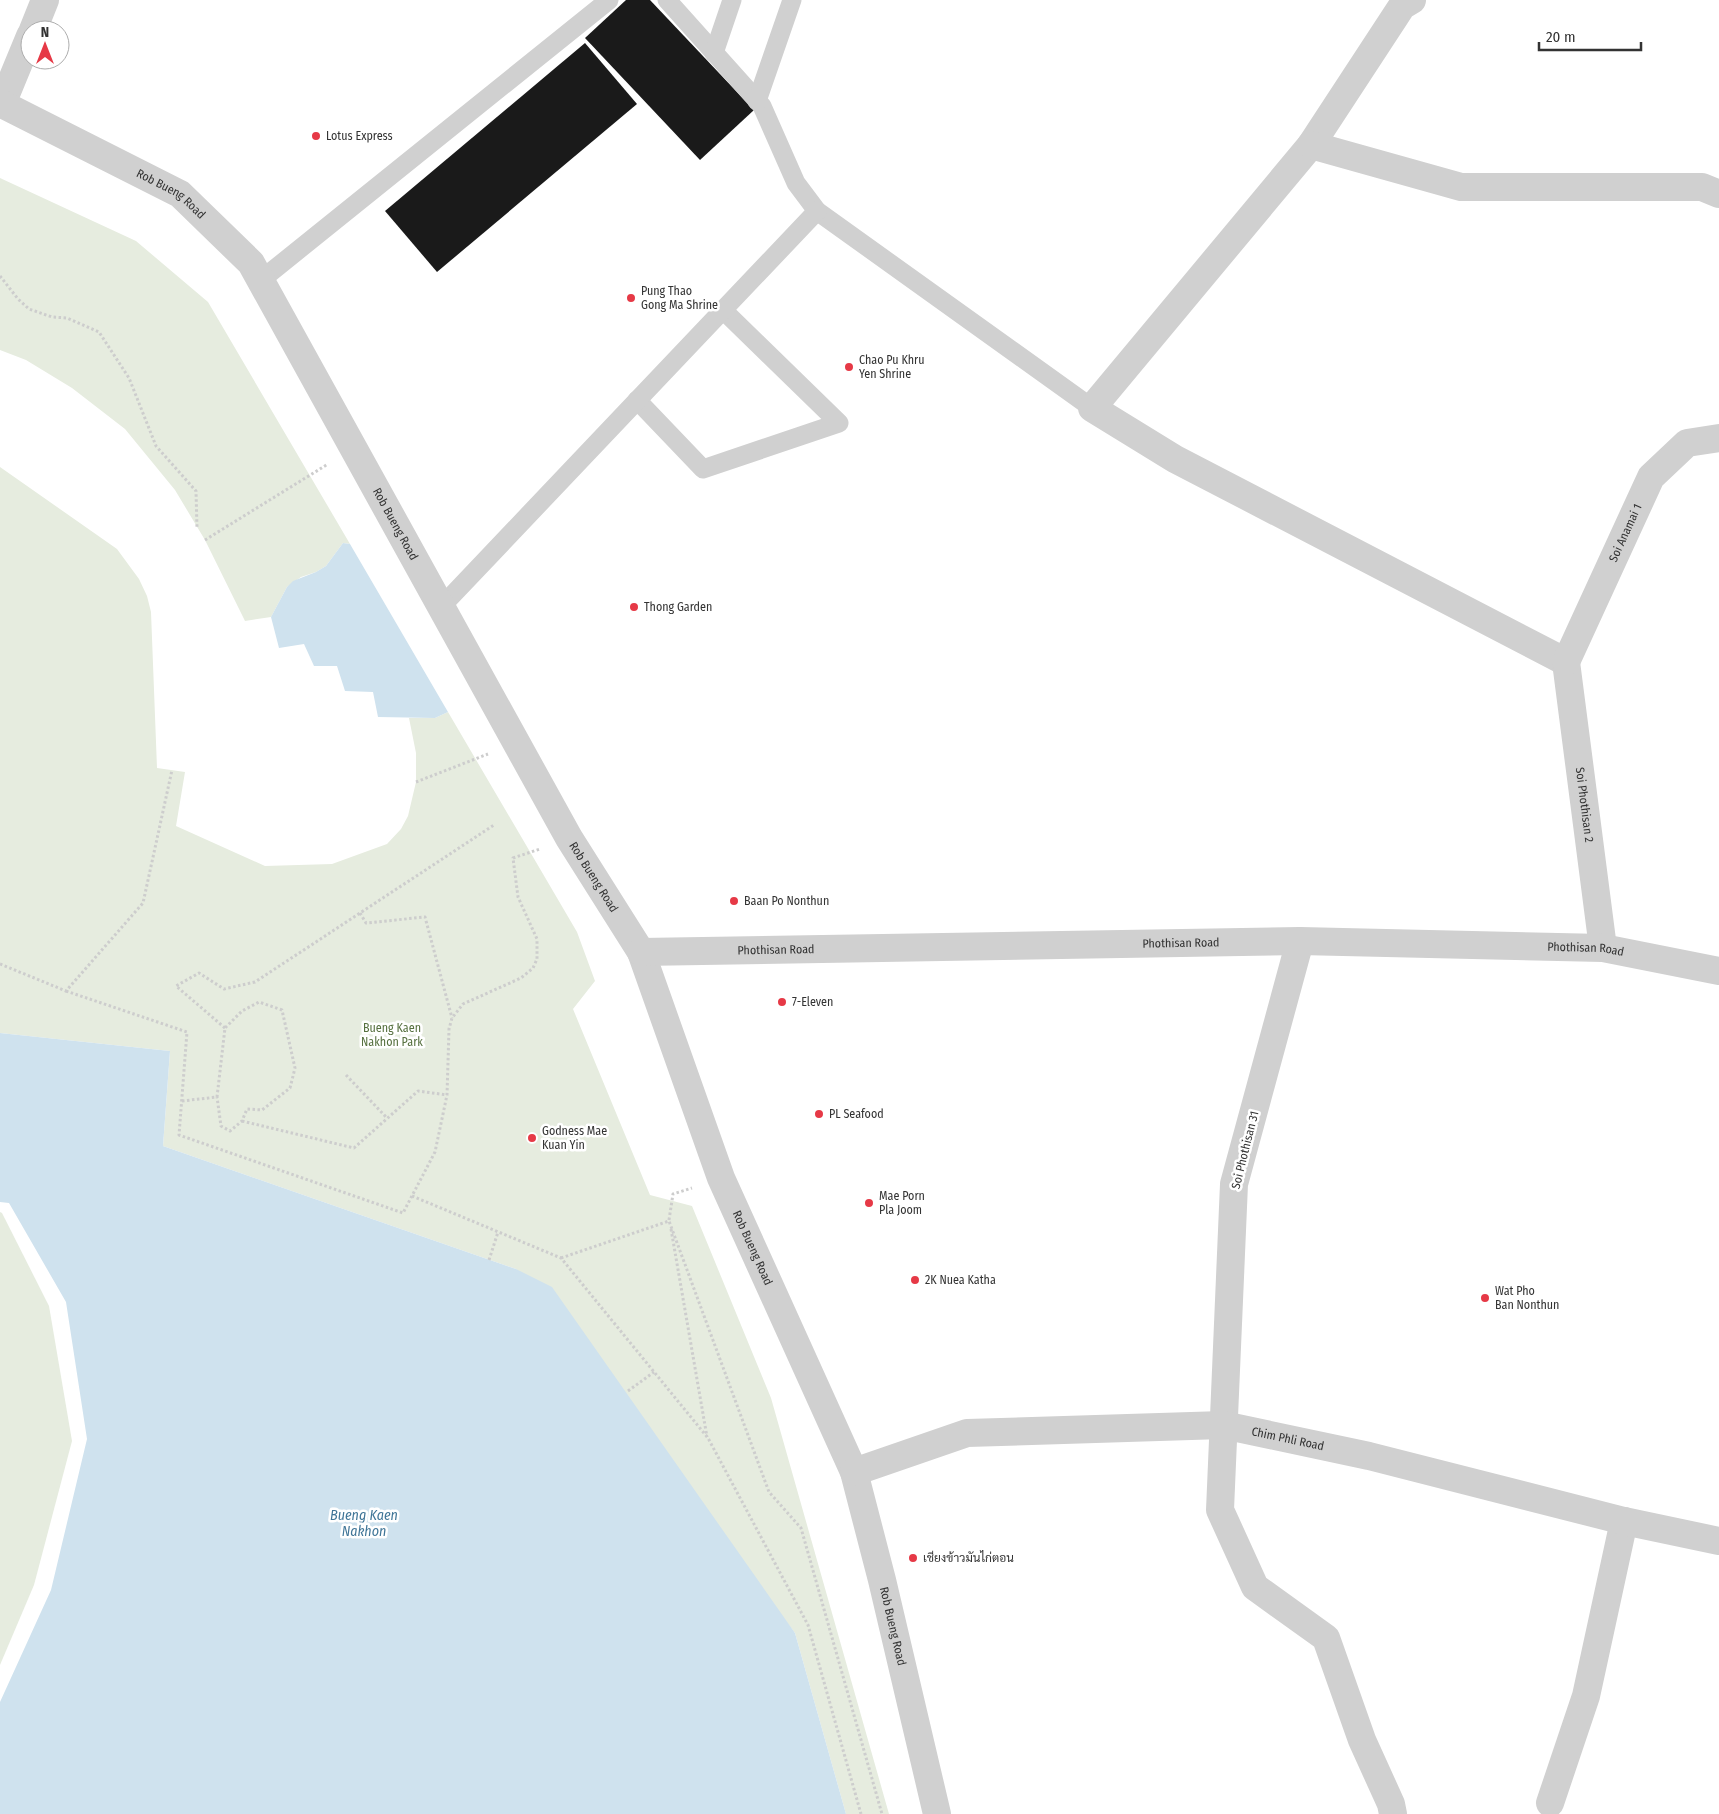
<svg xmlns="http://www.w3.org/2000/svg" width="1719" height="1814" viewBox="0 0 1719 1814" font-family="'Fira Sans Condensed',Sarabun,sans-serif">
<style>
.green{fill:#e6ecdf}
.water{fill:#cfe2ee}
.building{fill:#1a1a1a}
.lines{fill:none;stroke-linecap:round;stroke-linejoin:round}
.path{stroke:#cdcdcd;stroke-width:3;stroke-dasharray:2.5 2.5;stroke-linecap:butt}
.service{stroke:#d0d0d0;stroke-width:19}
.minor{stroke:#d0d0d0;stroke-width:28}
.tertiary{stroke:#d0d0d0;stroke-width:28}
.poi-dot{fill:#e63946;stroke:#fff;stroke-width:2}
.labels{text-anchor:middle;stroke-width:5;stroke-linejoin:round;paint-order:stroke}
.poi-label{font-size:12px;fill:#333;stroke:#fff;text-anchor:start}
.street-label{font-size:12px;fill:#333;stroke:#fff}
.park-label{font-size:12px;fill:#56703f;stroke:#fff}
.water-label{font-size:14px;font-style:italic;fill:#3f7597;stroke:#fff}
</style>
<rect width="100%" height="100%" fill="#fff"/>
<g class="green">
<path d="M0,178L136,241L208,302L350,544L343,543L326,566L316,572L301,577L287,587L271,617L245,621L205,540L175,490L125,429L72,388L26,360L0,350Z"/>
<path d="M0,467L117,549L139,579L147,596L151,612L157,768L185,772L176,826L265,866L332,864L387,844L401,829L408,816L416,782V753L409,718H435L448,712L577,932L595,981L573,1009L650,1195L692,1206L771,1398L889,1814H846L795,1633L516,1269L163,1146L170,1051L0,1033Z"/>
<path d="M0,1212L2,1213L49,1306L72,1441L34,1585L0,1665Z"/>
</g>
<g class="water">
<path d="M343,543L350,544L448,712L435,718L378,717L373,692L345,691L337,666H314L304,644L279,648L271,617L287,587L293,581L316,572L326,566Z"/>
<path d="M0,1033L170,1051L163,1146L516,1269L552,1287L795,1633L846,1814H0V1702L51,1590L87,1439L66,1302L9,1203L0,1202Z"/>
</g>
<g class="building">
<path d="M626,0H650L754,110L700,160L585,38Z"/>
<path d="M585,43L637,104L437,272L385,211Z"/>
</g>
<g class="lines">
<g class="path">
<path d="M0,276L18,299L29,309L52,317L67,318L99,332L129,378L156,446L196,491L197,528"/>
<path d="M205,540L328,464"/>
<path d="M416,782L488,754"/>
<path d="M360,913L366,923L425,917L452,1018"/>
<path d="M0,964L66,991L143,903L172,770"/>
<path d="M66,991L187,1032L179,1135L403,1213L435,1152L447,1095L449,1029L452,1018L463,1004L521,978L533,968L537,959V939L518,897L513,858L540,849"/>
<path d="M225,1028L176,986L199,973L224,989L255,982L494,825"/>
<path d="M346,1075L387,1118"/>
<path d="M182,1101L217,1097L225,1028L242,1011L259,1002L282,1010L295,1068L290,1088L262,1110L247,1109L242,1121L230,1131L221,1126L217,1097"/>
<path d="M242,1121L354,1148L418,1091L447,1095"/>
<path d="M412,1196L561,1258L708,1438L808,1625L861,1814"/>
<path d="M669,1220L673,1194L692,1188"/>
<path d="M671,1229L707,1437"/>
<path d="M561,1258L669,1221L769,1492L801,1528L882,1814"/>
<path d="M489,1260L498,1232"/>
<path d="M628,1391L654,1372"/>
</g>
<g class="service">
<path d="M667,0L762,106L796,183L817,211L1092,408"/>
<path d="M714,53L732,0"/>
<path d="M757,101L792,0"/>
<path d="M261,280L609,0"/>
<path d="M637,400L703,469L839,423L723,310"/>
<path d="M441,607L817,211"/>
</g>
<g class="minor">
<path d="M1412,0L1402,6L1311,145L1092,408L1175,459L1566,662"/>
<path d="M33,30L45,0"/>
<path d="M2,104L30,36"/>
<path d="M1311,145L1461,187H1702L1719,194"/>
<path id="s1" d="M1566,662L1603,948"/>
<path id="s2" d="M1566,662L1651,477L1687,443L1719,438"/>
<path d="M1300,941L1234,1184L1220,1510L1255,1587L1326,1638L1362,1740L1391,1804L1393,1814"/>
<path d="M1550,1803L1586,1696L1624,1521"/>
</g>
<g class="tertiary">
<path id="s3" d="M0,103L180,194L251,263L569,838L641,952L721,1178L854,1472L882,1580L937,1814"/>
<path id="s4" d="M641,952L1300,941L1603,948L1719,971"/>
<path id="s5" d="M854,1472L967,1433L1223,1425L1369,1456L1624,1521L1719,1541"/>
</g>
</g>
<g class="poi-dot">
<circle cx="316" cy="136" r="5"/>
<circle cx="631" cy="298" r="5"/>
<circle cx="849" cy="367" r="5"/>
<circle cx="634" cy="607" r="5"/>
<circle cx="734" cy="901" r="5"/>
<circle cx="782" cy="1002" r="5"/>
<circle cx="819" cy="1114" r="5"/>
<circle cx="532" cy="1138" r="5"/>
<circle cx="869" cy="1203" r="5"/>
<circle cx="915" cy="1280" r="5"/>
<circle cx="1485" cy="1298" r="5"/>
<circle cx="913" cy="1558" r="5"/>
</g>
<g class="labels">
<g class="poi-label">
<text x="326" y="140">Lotus Express</text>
<text x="641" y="295">Pung Thao<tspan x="641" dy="14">Gong Ma Shrine</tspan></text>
<text x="859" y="364">Chao Pu Khru<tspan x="859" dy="14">Yen Shrine</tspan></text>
<text x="644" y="611">Thong Garden</text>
<text x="744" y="905">Baan Po Nonthun</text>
<text x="792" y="1006">7-Eleven</text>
<text x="829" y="1118">PL Seafood</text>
<text x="542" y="1135">Godness Mae<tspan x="542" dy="14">Kuan Yin</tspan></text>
<text x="879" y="1200">Mae Porn<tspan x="879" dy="14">Pla Joom</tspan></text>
<text x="925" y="1284">2K Nuea Katha</text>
<text x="1495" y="1295">Wat Pho<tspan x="1495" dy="14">Ban Nonthun</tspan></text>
<text x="923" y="1562">เชียงข้าวมันไก่ตอน</text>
</g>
<g class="street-label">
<text dy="4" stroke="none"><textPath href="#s3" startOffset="194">Rob Bueng Road</textPath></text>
<text dy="4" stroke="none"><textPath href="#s3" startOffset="599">Rob Bueng Road</textPath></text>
<text dy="4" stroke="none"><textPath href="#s2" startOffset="142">Soi Anamai 1</textPath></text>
<text dy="4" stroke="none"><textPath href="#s1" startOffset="144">Soi Phothisan 2</textPath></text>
<text dy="4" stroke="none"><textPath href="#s3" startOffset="1004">Rob Bueng Road</textPath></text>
<text dy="4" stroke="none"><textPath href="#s4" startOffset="540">Phothisan Road</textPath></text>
<text dy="4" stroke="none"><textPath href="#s4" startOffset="135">Phothisan Road</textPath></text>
<text dy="4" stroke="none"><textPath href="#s4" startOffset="945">Phothisan Road</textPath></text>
<text transform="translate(1245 1150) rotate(-76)" y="4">Soi Phothisan 31</text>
<text dy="4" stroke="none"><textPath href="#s3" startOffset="1409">Rob Bueng Road</textPath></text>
<text dy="4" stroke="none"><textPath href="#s5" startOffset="442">Chim Phli Road</textPath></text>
<text dy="4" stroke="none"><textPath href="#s3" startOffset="1814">Rob Bueng Road</textPath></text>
</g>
<g class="park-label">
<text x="392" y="1032">Bueng Kaen<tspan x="392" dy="14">Nakhon Park</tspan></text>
</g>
<g class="water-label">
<text x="364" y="1520">Bueng Kaen<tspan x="364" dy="16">Nakhon</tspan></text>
</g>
</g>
<g transform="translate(45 45)"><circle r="24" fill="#ffffff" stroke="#adadad"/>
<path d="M0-4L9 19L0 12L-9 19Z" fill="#e63946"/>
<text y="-8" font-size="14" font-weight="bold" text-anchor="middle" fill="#333333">N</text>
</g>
<path d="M1539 42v8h102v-8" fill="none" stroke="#333333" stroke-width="2.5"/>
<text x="1546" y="42" font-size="15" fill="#333333" stroke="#ffffff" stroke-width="4" paint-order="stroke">20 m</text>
</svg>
